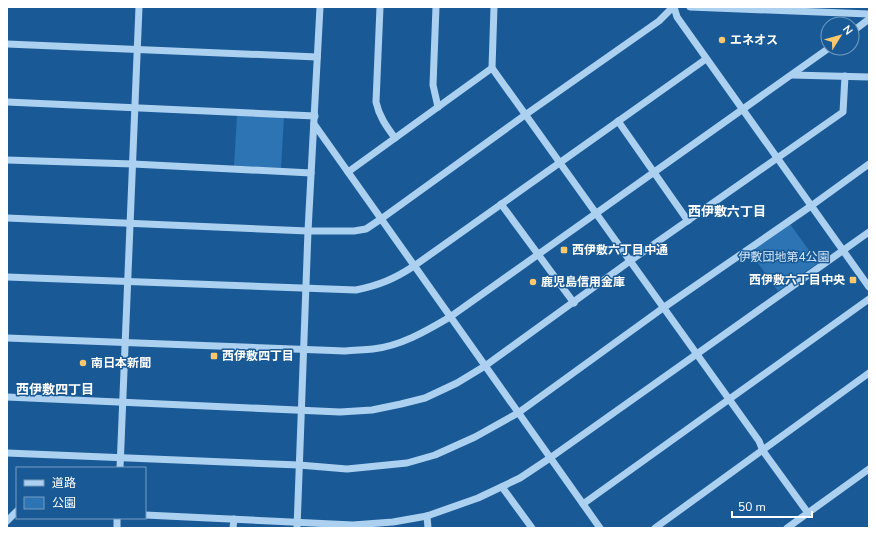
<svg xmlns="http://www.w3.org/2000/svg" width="876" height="535" viewBox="0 0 876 535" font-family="'Nunito Sans','Noto Sans JP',sans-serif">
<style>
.green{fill:#2d74b4}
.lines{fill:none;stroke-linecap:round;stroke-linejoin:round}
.minor{stroke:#acd0f0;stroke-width:7}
.poi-dot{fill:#ffc86b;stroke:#195a96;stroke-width:1.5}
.labels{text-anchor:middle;stroke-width:3;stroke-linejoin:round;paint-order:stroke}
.poi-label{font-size:12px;font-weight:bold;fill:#fff;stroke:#195a96;text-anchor:start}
.park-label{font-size:12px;fill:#d3e8fb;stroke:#195a96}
.neighbourhood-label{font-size:13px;font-weight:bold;fill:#fff;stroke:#195a96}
</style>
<rect width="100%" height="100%" fill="#195a96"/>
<g class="green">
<path d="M237,116L284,117L281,168L234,166Z"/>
<path d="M790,224L818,263L778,291L750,252Z"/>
</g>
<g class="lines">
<g class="minor">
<path d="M380,7L376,102C379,116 386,126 395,138"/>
<path d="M436,7L433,85L438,107"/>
<path d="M494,7L492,68L759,441L763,451L808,513"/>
<path d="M674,7L677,17L869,287"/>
<path d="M690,7L869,14"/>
<path d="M852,32L869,19"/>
<path d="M7,44L317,57"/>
<path d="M792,75L869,77"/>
<path d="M7,102L315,116"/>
<path d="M618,121L688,221"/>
<path d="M314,124L600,528"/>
<path d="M7,160L133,164L311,173"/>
<path d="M348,172L492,68"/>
<path d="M501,204L574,303"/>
<path d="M7,218L308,231H354L366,229L381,219L525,115L659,21L673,7"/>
<path d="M7,277L356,290C380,285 394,279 414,266L706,59"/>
<path d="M7,338L345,351C354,350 363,350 373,349C401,346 426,331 450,317L829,48"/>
<path d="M7,397L340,412L372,410L401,404L425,398L457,383L485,366L630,261L843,112L845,76"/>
<path d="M7,453L299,465L347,469L407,463L435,455L475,437L518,413L663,308L811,206L869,164"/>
<path d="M120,468L139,7"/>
<path d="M502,487L532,528"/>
<path d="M583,504L869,299"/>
<path d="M145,515L353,525L393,522L427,516L478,498L520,478L550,458L869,232"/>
<path d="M427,516L428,528"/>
<path d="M7,521L17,511"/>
<path d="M117,528V518"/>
<path d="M233,528L234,519"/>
<path d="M297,528L308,231L320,7"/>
<path d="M655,528L869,373"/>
<path d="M787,528L869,469"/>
</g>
</g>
<g class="poi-dot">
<circle cx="722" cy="40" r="4"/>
<rect x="560" y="246" width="8" height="8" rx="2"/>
<rect x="849" y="276" width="8" height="8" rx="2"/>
<circle cx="533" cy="282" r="4"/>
<rect x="210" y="352" width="8" height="8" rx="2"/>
<circle cx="83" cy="363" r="4"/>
</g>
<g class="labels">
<g class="poi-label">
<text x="730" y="44">エネオス</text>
<text x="572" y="254">西伊敷六丁目中通</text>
<text x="845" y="284" text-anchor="end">西伊敷六丁目中央</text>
<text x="541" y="286">鹿児島信用金庫</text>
<text x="222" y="360">西伊敷四丁目</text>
<text x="91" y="367">南日本新聞</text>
</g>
<g class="park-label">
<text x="784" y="261">伊敷団地第4公園</text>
</g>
<g class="neighbourhood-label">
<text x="727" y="216">西伊敷六丁目</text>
<text x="55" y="394">西伊敷四丁目</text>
</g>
</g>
<rect width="876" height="535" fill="none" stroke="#ffffff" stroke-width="16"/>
<rect x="16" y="467" width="130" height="52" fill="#195a96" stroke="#759cc0"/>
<rect x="24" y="480" width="20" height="6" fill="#acd0f0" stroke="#759cc0"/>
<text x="52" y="487" font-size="12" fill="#ffffff">道路</text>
<rect x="24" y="497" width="20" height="12" fill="#2d74b4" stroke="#759cc0"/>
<text x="52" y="507" font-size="12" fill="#ffffff">公園</text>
<g transform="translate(840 36) rotate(53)"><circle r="19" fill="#195a96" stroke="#759cc0"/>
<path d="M0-3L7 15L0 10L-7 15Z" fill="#ffc86b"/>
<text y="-6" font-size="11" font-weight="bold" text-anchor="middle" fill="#ffffff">N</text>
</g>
<path d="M732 511v6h80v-6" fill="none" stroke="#ffffff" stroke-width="2"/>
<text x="738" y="511" font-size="12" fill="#ffffff" stroke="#195a96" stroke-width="3" paint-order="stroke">50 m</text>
</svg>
